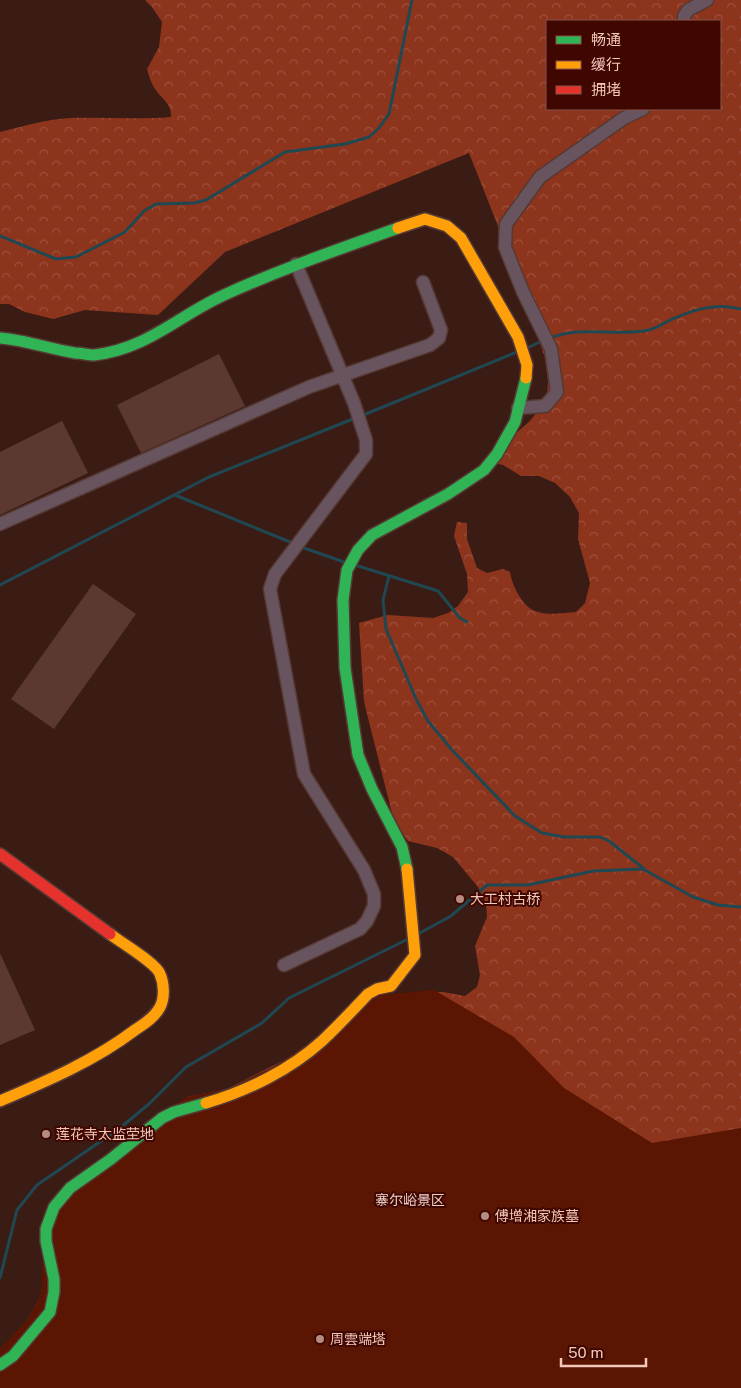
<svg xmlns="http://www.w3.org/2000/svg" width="741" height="1388" viewBox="0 0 741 1388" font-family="'Public Sans','Noto Sans SC',sans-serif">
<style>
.forest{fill:url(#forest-crowns);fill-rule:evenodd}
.park{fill:#5a1503}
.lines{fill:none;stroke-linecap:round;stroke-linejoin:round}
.stream{stroke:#1f4852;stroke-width:3}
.building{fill:#5b3930}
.street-casing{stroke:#553932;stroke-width:15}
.fast-casing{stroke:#553932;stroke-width:14}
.slow-casing{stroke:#553932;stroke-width:14}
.jam-casing{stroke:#553932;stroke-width:14}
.street{stroke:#68545f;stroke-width:12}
.fast{stroke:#30b455;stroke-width:11}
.slow{stroke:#ff9f0a;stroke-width:11}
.jam{stroke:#e5322d;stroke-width:11}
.poi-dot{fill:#b48c81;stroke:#3f0700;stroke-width:2}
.labels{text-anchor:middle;stroke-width:4;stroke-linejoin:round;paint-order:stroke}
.poi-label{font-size:14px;fill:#f5c8bc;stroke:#3f0700;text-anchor:start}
.park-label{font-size:14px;fill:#eccfc8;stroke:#3f0700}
</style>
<defs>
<pattern id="forest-crowns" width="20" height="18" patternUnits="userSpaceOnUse" patternTransform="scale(1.25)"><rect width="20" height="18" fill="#8d341d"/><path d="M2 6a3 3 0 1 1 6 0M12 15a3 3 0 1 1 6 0" fill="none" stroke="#9e503c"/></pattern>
</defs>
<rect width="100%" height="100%" fill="#3b1c14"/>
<path class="forest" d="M145,0H741V1388H0V1349C15,1338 39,1308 42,1289C44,1282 43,1273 42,1266L187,1097L227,1089L419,992H443L465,996L477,987L480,975L475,946L487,917L486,903L478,887L453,857L437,848L408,841L394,821L368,718L364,701L359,623L388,615L433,618L448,613L458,606L468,592L467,574L454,536L457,522L467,523V539L477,568L487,573L503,569L510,572C512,585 522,606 535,611C547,616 564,613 576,612L585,603L590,583L578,539L579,513L570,497L555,483L539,476H521L503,465L484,461L530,421L547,399L548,380L545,358L537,334L503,260L500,246L498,226L469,153L225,252L158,315L85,310L53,319L25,312L9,304H0V132C24,126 47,119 71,118C105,117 138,120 171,117C172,104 162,99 155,89C151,83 149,76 147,69L159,47L162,22L152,7ZM547,21H720V109H547Z"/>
<path class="park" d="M434,990L514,1037L564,1088L652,1143L741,1128V1388H0V1349L27,1320L37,1304L42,1290V1266L51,1206L156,1117L187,1097L227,1089L273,1067L380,995Z"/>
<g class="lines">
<g class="stream">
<path d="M0,236L56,259L76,257L125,232L144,211L156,204L194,203L206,200L285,152L345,144L369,137L379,128L389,114L412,0"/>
<path d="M550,338C583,325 616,337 649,330C657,328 664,323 670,320C693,310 716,302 741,309"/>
<path d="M527,348L544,340"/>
<path d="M361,416L517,352"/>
<path d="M175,495L295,544"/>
<path d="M301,547L344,562"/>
<path d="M355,565L438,591L460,618L467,622"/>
<path d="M389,576L383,600L386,629L417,701L428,721L452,750L515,816L542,833L564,837H600L609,841L643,868"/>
<path d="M0,585L209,477L355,418"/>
<path d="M418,934L451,916L487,885H528L593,871L643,869L693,897L718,905L741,907"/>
<path d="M0,1278L17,1210L37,1185L120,1128L149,1104L186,1067L262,1023L289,998L408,939"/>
</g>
</g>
<g class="building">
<path d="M219,354L245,406L141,453L117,405Z"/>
<path d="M62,421L88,473L0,515V452Z"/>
<path d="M93,584L136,614L54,729L11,699Z"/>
<path d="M0,953L35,1030L0,1045Z"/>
</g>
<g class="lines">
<defs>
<g id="street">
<path d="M684,21V16L688,10L707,0"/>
<path d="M518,408L545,406L557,392L551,349L523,292L505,247L506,224L540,177L624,118L643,109"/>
<path d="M0,524L309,387L430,345L439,338L441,330L423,282"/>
<path d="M284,965L360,929L367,921L374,906V894L364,870L304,774L270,589L275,574L366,454V440L354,403L296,264"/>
</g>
<g id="fast">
<path d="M0,338C25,340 50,349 75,353C81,353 88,355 94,355C147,349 178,316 224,295C281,269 340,249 398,228"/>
<path d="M407,869L402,847L372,789L358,755L345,668L343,600L347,570L358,550L372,535L448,494L484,470L497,454L515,422L526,378"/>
<path d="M0,1365L13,1356L50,1312L54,1292V1279L46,1241V1229L54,1207L70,1188L111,1159L162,1118L174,1112L206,1103"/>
</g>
<g id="slow">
<path d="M398,228L425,219L447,226L461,238L518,337L527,365L526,378"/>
<path d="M0,1101C47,1081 94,1061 135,1030C144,1024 155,1017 160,1007C165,998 164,983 160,974C156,963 120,942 110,934"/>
<path d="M206,1103C247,1091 290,1070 322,1041C338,1026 353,1010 368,994L377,989L391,986L415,955L407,869"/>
</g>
<path id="jam" d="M0,854L110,934"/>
</defs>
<use href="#street" class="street-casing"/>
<use href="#fast" class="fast-casing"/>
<use href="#slow" class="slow-casing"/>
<use href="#jam" class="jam-casing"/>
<use href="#street" class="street"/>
<use href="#fast" class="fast"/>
<use href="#slow" class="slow"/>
<use href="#jam" class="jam"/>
</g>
<g class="poi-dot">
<circle cx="460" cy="899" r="5"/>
<circle cx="46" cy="1134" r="5"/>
<circle cx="485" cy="1216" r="5"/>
<circle cx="320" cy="1339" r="5"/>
</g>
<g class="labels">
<g class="poi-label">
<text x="470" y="904">大工村古桥</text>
<text x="56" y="1139">莲花寺太监茔地</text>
<text x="495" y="1221">傅增湘家族墓</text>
<text x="330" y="1344">周雲端塔</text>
</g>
<g class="park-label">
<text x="410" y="1205">寨尔峪景区</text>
</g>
</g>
<rect x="546" y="20" width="175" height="90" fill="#3f0700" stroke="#88544b"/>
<rect x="556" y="36" width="25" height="8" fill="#30b455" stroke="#88544b"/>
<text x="591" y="45" font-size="15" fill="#f5c8bc">畅通</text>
<rect x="556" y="61" width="25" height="8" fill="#ff9f0a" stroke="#88544b"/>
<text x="591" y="70" font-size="15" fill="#f5c8bc">缓行</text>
<rect x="556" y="86" width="25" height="8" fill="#e5322d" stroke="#88544b"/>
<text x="591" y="95" font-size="15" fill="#f5c8bc">拥堵</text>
<path d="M561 1358v8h85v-8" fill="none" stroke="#f5c8bc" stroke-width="2.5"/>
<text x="568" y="1358" font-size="15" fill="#f5c8bc" stroke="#3f0700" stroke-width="4" paint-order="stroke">50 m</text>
</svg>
